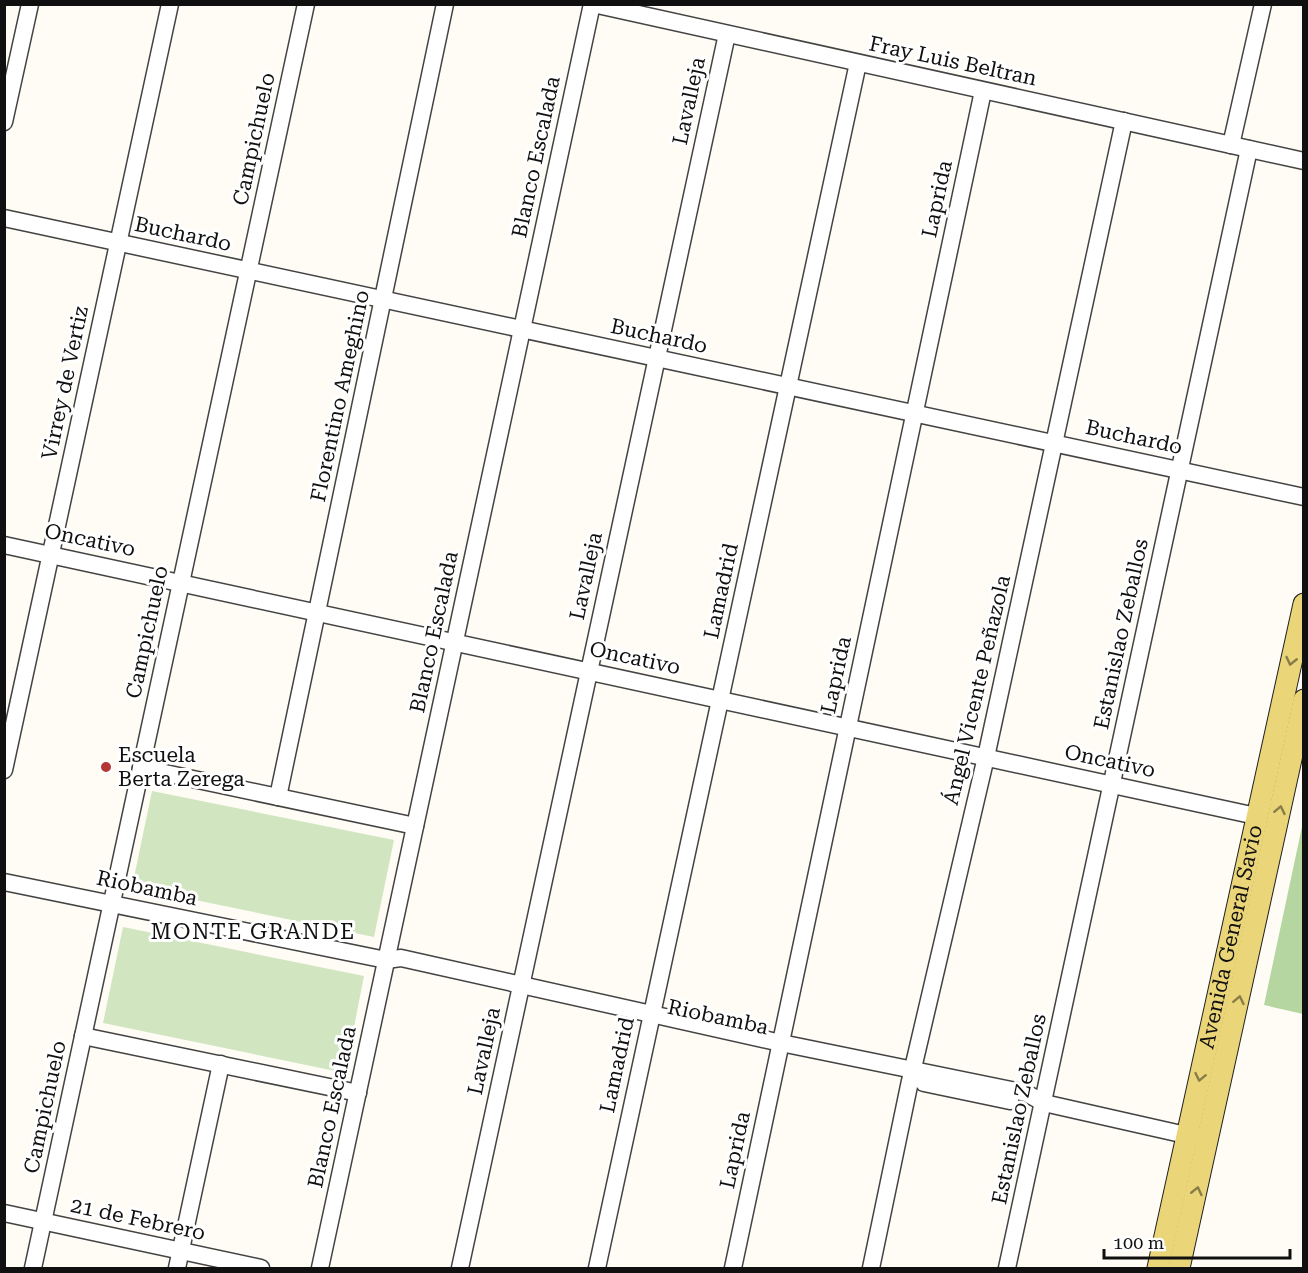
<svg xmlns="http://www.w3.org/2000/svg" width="1308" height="1273" viewBox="0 0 1308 1273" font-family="'Roboto Serif',serif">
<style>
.green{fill:#d1e6c0}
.forest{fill:#b5d5a1}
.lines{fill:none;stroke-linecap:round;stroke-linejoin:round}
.minor-casing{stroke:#434343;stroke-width:19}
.major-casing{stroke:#212121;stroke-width:23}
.minor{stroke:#fff;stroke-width:16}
.major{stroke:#ead578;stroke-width:21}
.oneway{stroke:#887c49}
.poi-dot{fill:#b23736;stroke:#fff;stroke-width:2}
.labels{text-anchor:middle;stroke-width:6;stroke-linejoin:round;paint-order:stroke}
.street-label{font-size:21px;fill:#101010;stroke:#fff}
.poi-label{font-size:21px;fill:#101010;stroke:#fff;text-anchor:start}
.neighbourhood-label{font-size:22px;letter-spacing:1.5px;fill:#101010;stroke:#fff}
</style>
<rect width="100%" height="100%" fill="#fefcf4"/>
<g class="green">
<path d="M152,791L394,840L374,937L132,887Z"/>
<path d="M123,927L364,976L345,1073L103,1023Z"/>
</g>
<path class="forest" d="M1303,822V1014L1264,1005Z"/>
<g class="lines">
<defs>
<g id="minor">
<path d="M593,4L1304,161"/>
<path d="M4,122L30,4"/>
<path d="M1231,145L1263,4"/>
<path d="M4,218L1304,497"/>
<path d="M4,545L1256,816"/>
<path d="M141,768L415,826"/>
<path d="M4,770L170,4"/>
<path d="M278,797L445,4"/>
<path d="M4,882L386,960L401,958L781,1043L1026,1093L1044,1103L1199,1138"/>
<path d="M83,1036L358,1093"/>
<path d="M924,1083L1010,1101"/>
<path d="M4,1213L261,1268"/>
<path d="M33,1268L306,4"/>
<path d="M177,1268L221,1064"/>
<path d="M320,1268L592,4"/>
<path d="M460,1268L727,34"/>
<path d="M597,1268L858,63"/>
<path d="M733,1268L983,91"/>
<path d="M871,1268L910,1081L986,757L1124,121"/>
<path d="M1007,1268L1249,149"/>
</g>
<g id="major">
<path id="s1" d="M1158,1268L1304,604"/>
<path d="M1179,1268L1304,700"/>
</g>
</defs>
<use href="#minor" class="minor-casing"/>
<use href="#major" class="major-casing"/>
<use href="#minor" class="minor"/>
<use href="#major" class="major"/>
</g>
<defs><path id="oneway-chevron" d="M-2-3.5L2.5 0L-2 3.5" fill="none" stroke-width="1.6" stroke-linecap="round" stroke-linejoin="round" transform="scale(1.5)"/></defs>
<g class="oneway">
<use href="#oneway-chevron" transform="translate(1291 661) rotate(103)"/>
<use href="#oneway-chevron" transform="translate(1280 810) rotate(-78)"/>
<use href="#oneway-chevron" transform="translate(1239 1000) rotate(-78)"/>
<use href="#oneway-chevron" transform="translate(1200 1077) rotate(102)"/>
<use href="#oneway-chevron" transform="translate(1197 1191) rotate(-77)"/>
</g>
<circle class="poi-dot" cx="106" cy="767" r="6"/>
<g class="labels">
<g class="street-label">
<text transform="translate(953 61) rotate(12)" y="7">Fray Luis Beltran</text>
<text transform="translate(689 101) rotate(-78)" y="7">Lavalleja</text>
<text transform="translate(254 139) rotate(-78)" y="7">Campichuelo</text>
<text transform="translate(536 157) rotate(-78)" y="7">Blanco Escalada</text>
<text transform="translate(937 199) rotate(-78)" y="7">Laprida</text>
<text transform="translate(183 234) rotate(12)" y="7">Buchardo</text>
<text transform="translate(659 336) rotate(12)" y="7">Buchardo</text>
<text transform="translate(65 383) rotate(-78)" y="7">Virrey de Vertiz</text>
<text transform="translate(340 396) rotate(-78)" y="7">Florentino Ameghino</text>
<text transform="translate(1134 437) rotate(12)" y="7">Buchardo</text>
<text transform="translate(90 540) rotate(12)" y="7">Oncativo</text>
<text transform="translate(586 576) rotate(-78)" y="7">Lavalleja</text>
<text transform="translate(721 591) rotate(-78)" y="7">Lamadrid</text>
<text transform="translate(147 632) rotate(-78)" y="7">Campichuelo</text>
<text transform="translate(434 632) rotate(-78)" y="7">Blanco Escalada</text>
<text transform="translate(1121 634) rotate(-78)" y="7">Estanislao Zeballos</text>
<text transform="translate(635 658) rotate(12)" y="7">Oncativo</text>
<text transform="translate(836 675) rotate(-78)" y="7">Laprida</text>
<text transform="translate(977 690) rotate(-77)" y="7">Ángel Vicente Peñazola</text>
<text transform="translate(1110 761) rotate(12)" y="7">Oncativo</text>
<text transform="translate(147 888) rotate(12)" y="7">Riobamba</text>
<text dy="7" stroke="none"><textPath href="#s1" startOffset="339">Avenida General Savio</textPath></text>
<text transform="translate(718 1017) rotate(12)" y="7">Riobamba</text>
<text transform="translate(484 1051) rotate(-78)" y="7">Lavalleja</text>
<text transform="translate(617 1065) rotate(-78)" y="7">Lamadrid</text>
<text transform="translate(45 1107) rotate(-78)" y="7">Campichuelo</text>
<text transform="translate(332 1107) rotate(-78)" y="7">Blanco Escalada</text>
<text transform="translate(1019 1109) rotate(-78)" y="7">Estanislao Zeballos</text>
<text transform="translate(735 1150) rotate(-78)" y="7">Laprida</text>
<text transform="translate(138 1219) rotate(12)" y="7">21 de Febrero</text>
</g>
<g class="poi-label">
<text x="118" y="762">Escuela<tspan x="118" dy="24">Berta Zerega</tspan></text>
</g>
<g class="neighbourhood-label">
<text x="253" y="939">MONTE GRANDE</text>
</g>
</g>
<rect width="1308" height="1273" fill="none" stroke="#101010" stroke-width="12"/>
<path d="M1104 1249v9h186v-9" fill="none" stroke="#101010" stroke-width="3"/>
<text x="1113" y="1249" font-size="18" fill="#101010" stroke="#ffffff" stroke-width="4.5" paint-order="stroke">100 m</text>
</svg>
